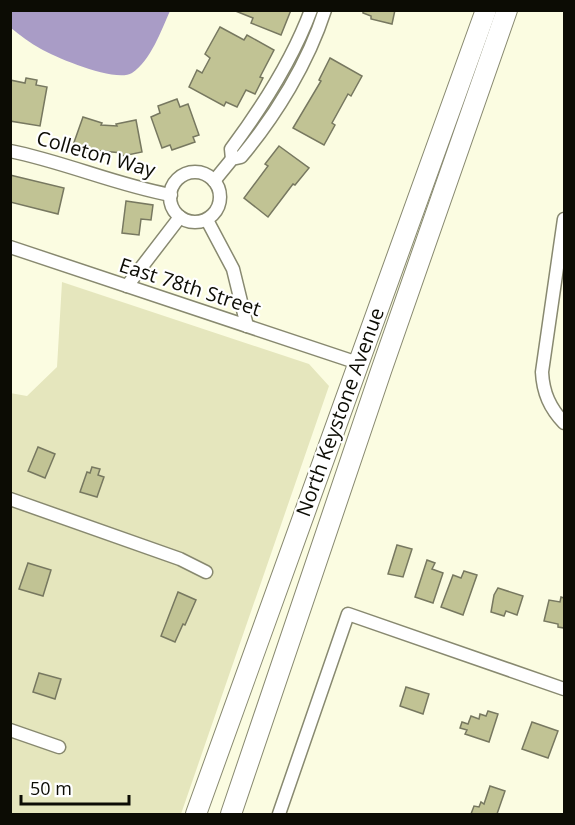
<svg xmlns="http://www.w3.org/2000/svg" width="575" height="825" viewBox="0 0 575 825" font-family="'Open Sans',sans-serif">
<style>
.green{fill:#e5e6bd}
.water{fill:#a99cc6}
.building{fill:#c1c394;stroke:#777860;stroke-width:1.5}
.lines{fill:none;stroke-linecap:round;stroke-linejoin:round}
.street-casing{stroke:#888970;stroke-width:15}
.primary-casing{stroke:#888970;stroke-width:22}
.street{stroke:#fff;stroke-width:12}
.primary{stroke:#fff;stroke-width:20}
.labels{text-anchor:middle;stroke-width:4.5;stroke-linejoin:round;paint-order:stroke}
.street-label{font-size:20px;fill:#0c0c04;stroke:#fff}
</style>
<rect width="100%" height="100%" fill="#fbfce1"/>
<path class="green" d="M62,282L309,364L329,386L181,814H11L10,393L27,396L57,367Z"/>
<path class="water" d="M11,10H170V11C161,31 151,60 132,73C116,83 57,58 41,49C30,43 20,35 11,28Z"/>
<g class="building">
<path d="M233,10H291L281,35L251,23L253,18Z"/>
<path d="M363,10H395L392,24L371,19V16L363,13Z"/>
<path d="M220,27L244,40L247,35L274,50L260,77L263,78L255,94L246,90L237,107L226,102L224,106L189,87L197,70L202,73L210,58L205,54Z"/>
<path d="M330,58L362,76L351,96L348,94L332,123L335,125L324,145L293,128L321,81L319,80Z"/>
<path d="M26,78L37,80L36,85L47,87L40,126L10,121V80L25,83Z"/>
<path d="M177,99L180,107L188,104L199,135L193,137L195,142L172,150L170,145L162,148L151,117L160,113L158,106Z"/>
<path d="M83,117L102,123L101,125L117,126L116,124L136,120L142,152L123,156L122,153L92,150L91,154L72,148Z"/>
<path d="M279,146L309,168L295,185L293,184L268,217L244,198L268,166L265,164Z"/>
<path d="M10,175L64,188L58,214L10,202Z"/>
<path d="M126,201L153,205L151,220L141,219L139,235L122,233Z"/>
<path d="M38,447L55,454L45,478L28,471Z"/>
<path d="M92,467L100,469L98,475L104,477L97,497L80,492L87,472L90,473Z"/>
<path d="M397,545L412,549L403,577L388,574Z"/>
<path d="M427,560L435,563L432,569L443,573L433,603L415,597Z"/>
<path d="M28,563L51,570L43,596L19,589Z"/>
<path d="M464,571L477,575L463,615L441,607L453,575L461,578Z"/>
<path d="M498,588L523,596L517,615L506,611L504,616L491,612L494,595Z"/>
<path d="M178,592L196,600L185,625L183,624L175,642L161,636Z"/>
<path d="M561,597L564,598V628L558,627V624L544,621L549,600L560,602Z"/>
<path d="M39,673L61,679L55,699L33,692Z"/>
<path d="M406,687L429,694L423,714L400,706Z"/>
<path d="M488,711L498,714L489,742L465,734L467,730L460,728L462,722L468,724L471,716L479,719L480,714L486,716Z"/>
<path d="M532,722L558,731L548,758L522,749Z"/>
<path d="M490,786L505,791L497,814H471L474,806L479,807L481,802L484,804Z"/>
</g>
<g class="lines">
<defs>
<g id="street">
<path d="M10,151C65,162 116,185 171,195"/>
<path d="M232,159L231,149C263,106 292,61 311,10"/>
<circle cx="195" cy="197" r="25"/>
<path d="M214,181L232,159L241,157C276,115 308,63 325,10"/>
<path d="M564,219L542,372C543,393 550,408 564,423"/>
<path d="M207,220L233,269L247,326"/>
<path d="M10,247L358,363"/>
<path d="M127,286L180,217"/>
<path d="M10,499L180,559L206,572"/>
<path d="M10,730L59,747"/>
<path d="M279,814L348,614L564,689"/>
</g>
<g id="primary">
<path d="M196,814L486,10"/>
<path d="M231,814L381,371L507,10"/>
</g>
</defs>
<use href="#street" class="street-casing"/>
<use href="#primary" class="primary-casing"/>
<use href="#street" class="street"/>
<use href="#primary" class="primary"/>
</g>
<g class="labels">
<g class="street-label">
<text transform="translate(96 154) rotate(16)" y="7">Colleton Way</text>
<text transform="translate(190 287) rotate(18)" y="7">East 78th Street</text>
<text transform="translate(340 412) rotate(-70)" y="7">North Keystone Avenue</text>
</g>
</g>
<rect width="575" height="825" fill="none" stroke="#0c0c04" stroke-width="24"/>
<path d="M21 795v9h108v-9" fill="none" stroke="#0c0c04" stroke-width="3"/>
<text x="30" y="795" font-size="18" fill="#0c0c04" stroke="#ffffff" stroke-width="4.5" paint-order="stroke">50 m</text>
</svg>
